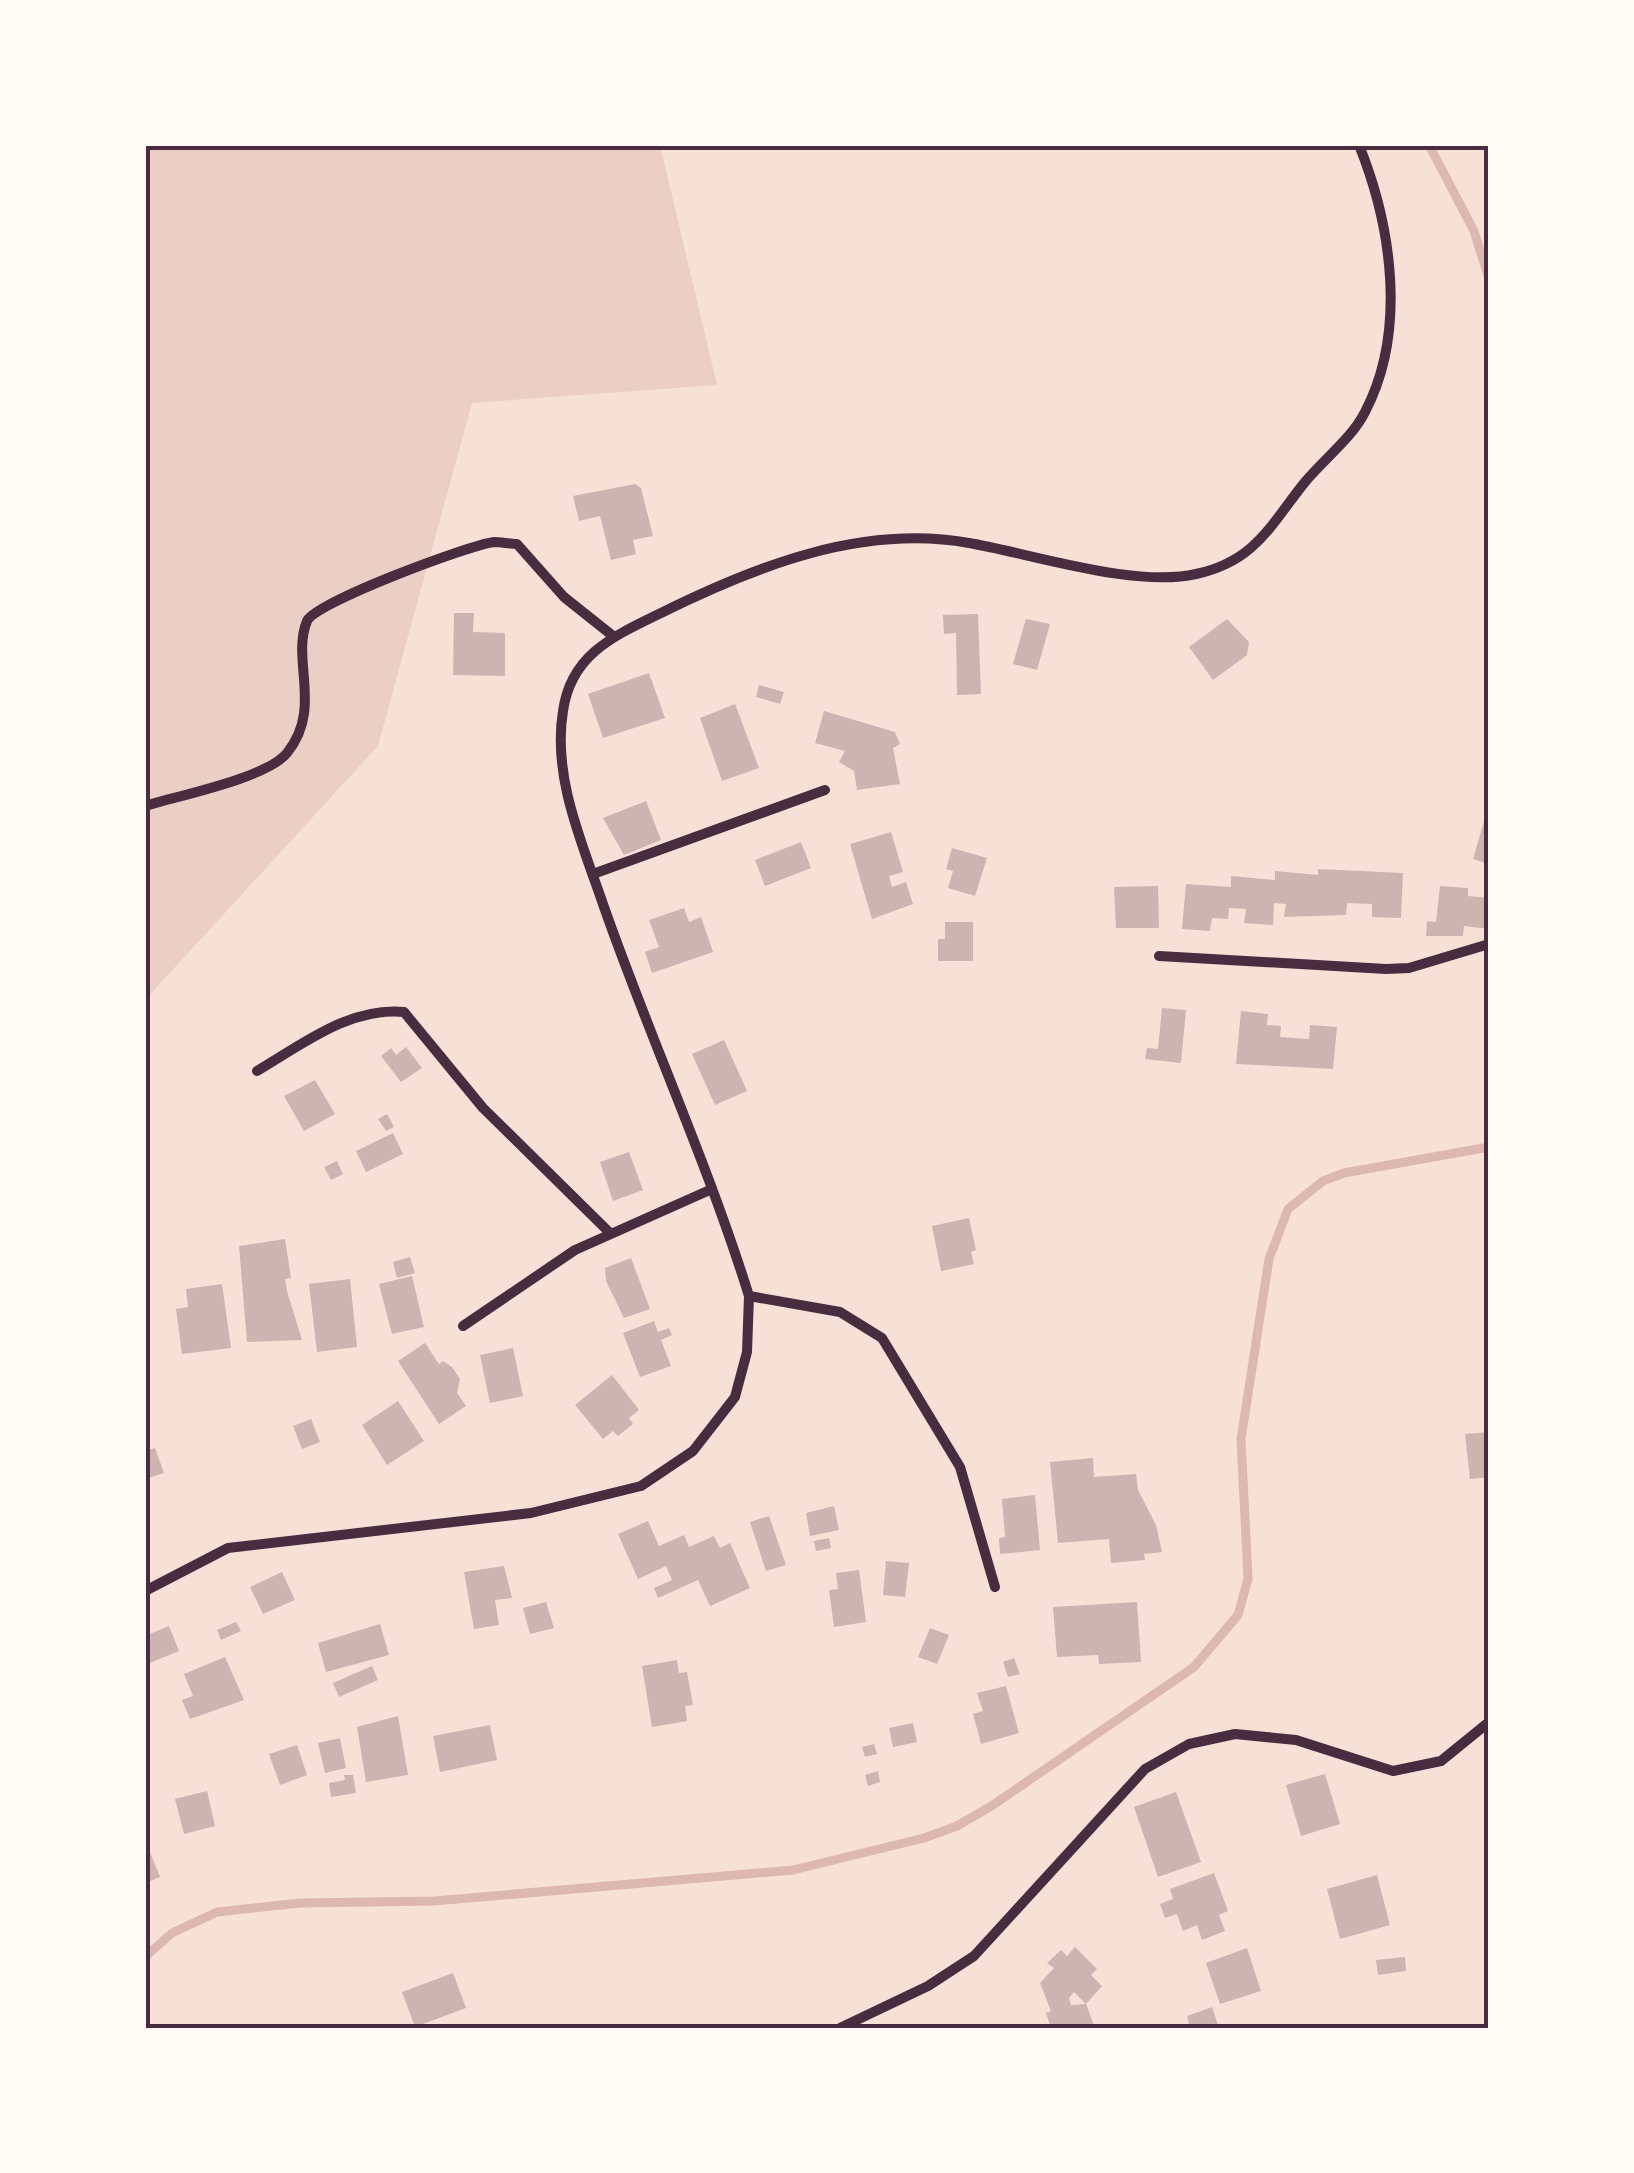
<svg xmlns="http://www.w3.org/2000/svg" width="1634" height="2173" viewBox="0 0 1634 2173" font-family="'Times New Roman',serif">
<style>
.green{fill:#ebcfc5}
.lines{fill:none;stroke-linecap:round;stroke-linejoin:round}
.stream{stroke:#dcb8b0;stroke-width:9}
.building{fill:#ccb4b1;fill-rule:evenodd}
.minor{stroke:#4a2c40;stroke-width:10}
.neatline{fill:none;stroke:#4a2c40;stroke-width:4}
</style>
<rect width="100%" height="100%" fill="#f7e1d7"/>
<path class="green" d="M145,145H660L717,385L472,403L378,746L145,1000Z"/>
<g class="lines">
<g class="stream">
<path d="M1429,145L1474,231L1489,279"/>
<path d="M145,1957L172,1933L217,1912L300,1903L434,1901L793,1870L924,1838L957,1826L993,1805L1194,1667L1238,1615L1248,1579L1241,1439L1269,1259L1288,1209L1323,1181L1344,1173L1489,1147"/>
</g>
</g>
<g class="building">
<path d="M635,484L641,488L653,536L633,540L636,554L611,560L600,516L579,521L573,496Z"/>
<path d="M454,613H474L473,632L505,633V676L453,675Z"/>
<path d="M978,614L981,694L957,695L956,633L944,634L943,615Z"/>
<path d="M1026,619L1050,624L1037,670L1013,664Z"/>
<path d="M1227,619L1249,642L1247,655L1213,680L1189,647Z"/>
<path d="M649,673L665,718L603,738L588,694Z"/>
<path d="M759,685L784,692L780,704L756,697Z"/>
<path d="M735,704L759,768L722,781L700,718Z"/>
<path d="M824,711L895,732L900,744L893,748L900,784L857,790L854,771L839,762L845,751L815,743Z"/>
<path d="M646,801L661,840L624,855L603,818Z"/>
<path d="M1485,818L1489,819V864L1473,859Z"/>
<path d="M891,832L903,872L889,876L892,887L906,882L913,904L872,919L850,844Z"/>
<path d="M801,842L811,868L765,886L755,860Z"/>
<path d="M952,848L987,858L975,896L948,888L953,871L946,869Z"/>
<path d="M1318,869L1403,873L1401,918L1372,917V904L1347,903L1346,915L1284,917L1286,904L1274,903L1273,925L1244,923L1246,909L1229,908L1228,919L1212,918L1210,931L1182,929L1186,884L1231,887V876L1275,880V871L1318,875Z"/>
<path d="M1158,886L1159,928H1116L1114,887Z"/>
<path d="M1440,886L1468,888V896L1489,898V929L1464,926L1463,936H1426L1427,921L1436,922Z"/>
<path d="M684,908L689,922L701,917L713,952L652,973L645,952L659,947L649,920Z"/>
<path d="M945,922H973V961H938V939H945Z"/>
<path d="M1162,1008L1186,1010L1181,1063L1145,1059L1147,1048L1158,1049Z"/>
<path d="M1241,1011L1268,1014L1267,1025L1281,1026L1280,1037L1309,1039L1310,1025L1337,1027L1333,1069L1236,1064Z"/>
<path d="M724,1040L747,1091L715,1105L692,1054Z"/>
<path d="M406,1047L422,1068L401,1082L381,1056L391,1048L396,1055Z"/>
<path d="M315,1080L335,1114L304,1131L284,1096Z"/>
<path d="M387,1114L394,1127L386,1131L378,1119Z"/>
<path d="M393,1133L403,1154L366,1172L356,1151Z"/>
<path d="M629,1152L643,1190L613,1201L600,1162Z"/>
<path d="M337,1161L343,1174L331,1180L324,1167Z"/>
<path d="M969,1218L976,1250L971,1252L974,1264L941,1271L932,1226Z"/>
<path d="M285,1239L291,1278L285,1279L287,1291L302,1340L247,1342L239,1246Z"/>
<path d="M410,1257L415,1273L397,1278L393,1262Z"/>
<path d="M631,1258L650,1309L624,1318L606,1281L605,1268Z"/>
<path d="M412,1276L424,1327L392,1334L379,1284Z"/>
<path d="M350,1279L357,1347L317,1352L309,1284Z"/>
<path d="M222,1284L231,1348L182,1354L176,1309L188,1307L186,1289Z"/>
<path d="M654,1321L658,1332L669,1328L672,1335L661,1340L671,1366L640,1377L623,1333Z"/>
<path d="M425,1343L439,1364L443,1361L452,1367L460,1379L457,1393L466,1406L439,1424L398,1361Z"/>
<path d="M513,1348L523,1396L490,1403L480,1355Z"/>
<path d="M612,1375L639,1410L629,1418L633,1424L618,1436L613,1431L603,1439L575,1405Z"/>
<path d="M398,1401L424,1441L387,1465L362,1425Z"/>
<path d="M311,1419L320,1442L302,1449L293,1426Z"/>
<path d="M1489,1432V1477L1470,1479L1465,1434Z"/>
<path d="M155,1448L164,1473L145,1479V1451Z"/>
<path d="M1093,1458L1094,1477L1136,1474L1138,1490L1156,1525L1162,1552L1144,1554L1145,1560L1111,1563L1109,1539L1058,1543L1050,1462Z"/>
<path d="M1035,1495L1040,1550L1000,1554L999,1538L1005,1537L1002,1499Z"/>
<path d="M834,1506L839,1530L810,1536L806,1513Z"/>
<path d="M769,1516L786,1565L766,1571L750,1522Z"/>
<path d="M648,1521L659,1546L684,1535L689,1547L714,1536L720,1548L730,1543L750,1588L710,1606L698,1580L658,1598L654,1588L672,1580L666,1566L638,1579L618,1534Z"/>
<path d="M829,1538L831,1548L816,1551L814,1541Z"/>
<path d="M886,1561L909,1563L905,1597L883,1595Z"/>
<path d="M504,1566L512,1598L495,1600L499,1625L474,1629L464,1572Z"/>
<path d="M859,1570L866,1622L834,1627L829,1590L838,1589L836,1573Z"/>
<path d="M282,1572L295,1600L263,1614L250,1587Z"/>
<path d="M546,1602L554,1628L530,1634L523,1608Z"/>
<path d="M1137,1602L1141,1662L1099,1664L1098,1655L1057,1657L1053,1607Z"/>
<path d="M236,1622L241,1631L221,1640L217,1630Z"/>
<path d="M380,1624L389,1655L326,1672L318,1643Z"/>
<path d="M169,1626L179,1651L145,1665V1636Z"/>
<path d="M930,1628L949,1635L937,1664L918,1657Z"/>
<path d="M225,1657L244,1700L190,1719L182,1700L193,1696L184,1674Z"/>
<path d="M1014,1658L1020,1674L1008,1677L1003,1662Z"/>
<path d="M677,1660L679,1673L687,1672L693,1705L685,1706L687,1721L652,1727L642,1666Z"/>
<path d="M372,1666L378,1680L339,1697L333,1683Z"/>
<path d="M1006,1686L1019,1733L981,1744L973,1714L983,1711L977,1693Z"/>
<path d="M398,1716L408,1775L366,1782L357,1727Z"/>
<path d="M913,1723L917,1742L893,1747L889,1728Z"/>
<path d="M490,1725L497,1760L440,1772L433,1736Z"/>
<path d="M340,1738L346,1768L325,1773L318,1743Z"/>
<path d="M874,1744L877,1754L865,1757L862,1747Z"/>
<path d="M297,1745L307,1775L280,1785L269,1754Z"/>
<path d="M878,1771L880,1782L868,1786L865,1775Z"/>
<path d="M1325,1774L1340,1824L1301,1836L1286,1785Z"/>
<path d="M344,1775H353L356,1793L331,1797L329,1783L345,1780Z"/>
<path d="M207,1791L215,1826L184,1834L175,1799Z"/>
<path d="M1176,1792L1201,1862L1158,1877L1134,1807Z"/>
<path d="M145,1840L160,1877L145,1883Z"/>
<path d="M1214,1873L1228,1911L1219,1915L1225,1931L1202,1940L1197,1925L1183,1931L1177,1914L1165,1918L1160,1904L1173,1899L1170,1889Z"/>
<path d="M1377,1875L1390,1925L1340,1939L1327,1889Z"/>
<path d="M1075,1947L1097,1969L1091,1975L1102,1986L1086,2004L1095,2028H1051L1046,2013L1051,2011L1040,1983L1054,1968L1047,1963L1061,1950L1067,1956ZM1074,1992L1086,2004L1071,2005L1069,1998Z"/>
<path d="M1247,1948L1261,1991L1220,2004L1206,1963Z"/>
<path d="M1405,1957L1406,1971L1378,1975L1376,1960Z"/>
<path d="M453,1973L466,2008L415,2027L402,1992Z"/>
<path d="M1212,2007L1219,2028H1190L1187,2016Z"/>
</g>
<g class="lines">
<g class="minor">
<path d="M145,806C177,796 267,778 287,753C323,709 291,660 307,621C316,602 469,545 494,542C501,542 510,544 517,544L564,597L613,636"/>
<path d="M593,874L825,790"/>
<path d="M1159,956L1386,969L1409,968L1489,944"/>
<path d="M257,1071C303,1044 349,1007 404,1012L483,1108L610,1233"/>
<path d="M749,1296L840,1312L882,1338L960,1467L995,1587"/>
<path d="M463,1326L575,1250L712,1189"/>
<path d="M145,1591L228,1548L531,1513L641,1486L693,1451L735,1397L747,1352L749,1296C708,1164 650,1038 604,907C583,845 552,778 563,711C571,654 614,636 661,613C756,566 862,524 969,543C1033,554 1134,588 1196,574C1256,561 1271,524 1305,482C1324,459 1352,438 1365,412C1407,332 1392,227 1359,145"/>
<path d="M840,2028L928,1986L974,1956L1145,1769L1189,1744L1235,1734L1296,1740L1393,1771L1441,1761L1489,1722"/>
</g>
</g>
<rect width="1634" height="2173" fill="none" stroke="#fffaf5" stroke-width="295"/>
<rect x="148" y="148" width="1338" height="1878" class="neatline"/>
</svg>
